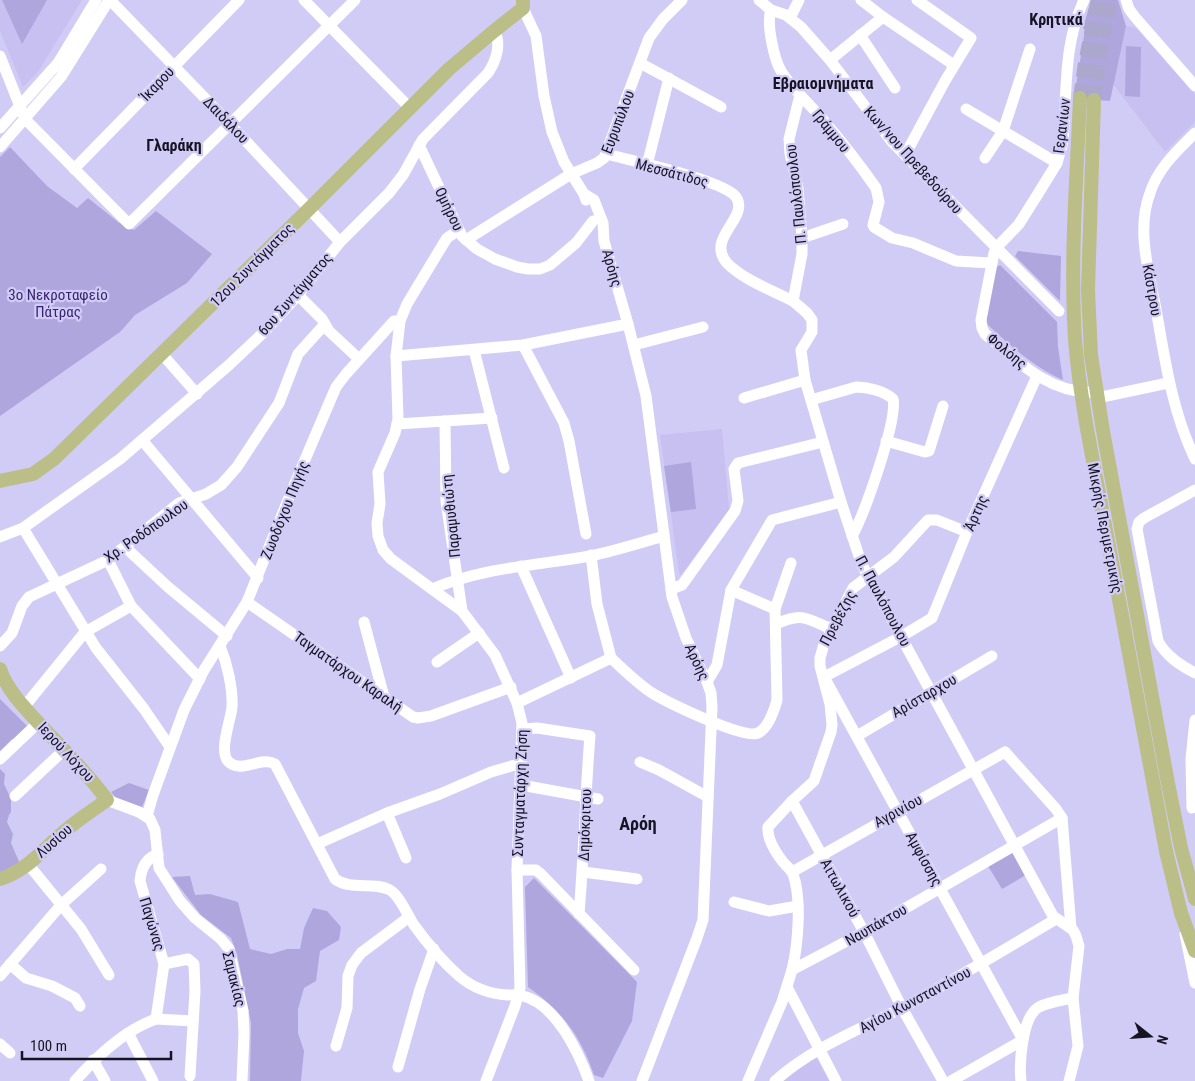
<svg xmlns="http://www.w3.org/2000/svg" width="1195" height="1081" viewBox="0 0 1195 1081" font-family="'Roboto Condensed',sans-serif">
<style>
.built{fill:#c7c0f1}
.green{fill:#aea6dc}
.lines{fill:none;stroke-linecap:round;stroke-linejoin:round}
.major-tunnel{stroke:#aca7cc;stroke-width:14;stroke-dasharray:14 7;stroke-linecap:butt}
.minor{stroke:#fff;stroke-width:11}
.major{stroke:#bcbe88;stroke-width:14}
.labels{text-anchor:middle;stroke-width:4.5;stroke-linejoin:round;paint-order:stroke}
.street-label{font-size:15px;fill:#161322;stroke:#d1ccf6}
.park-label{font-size:15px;fill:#392370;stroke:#d1ccf6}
.neighbourhood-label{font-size:16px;font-weight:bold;fill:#161322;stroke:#d1ccf6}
.quarter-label{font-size:18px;font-weight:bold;fill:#161322;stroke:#d1ccf6}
</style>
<rect width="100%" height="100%" fill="#d1ccf6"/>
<g class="built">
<path d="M0,0H82L38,72L23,87L0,31Z"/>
<path d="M1126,26L1136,28L1195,95V122L1165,152L1113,84Z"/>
<path d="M722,429L729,509L681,575L679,573L660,435Z"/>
<path d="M816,1057L829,1081H781Z"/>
</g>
<g class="green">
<path d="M2,0H47L22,44Z"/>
<path d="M1091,0H1118L1126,26L1110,101L1074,98L1085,30L1083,28Z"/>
<path d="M1126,46L1141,47L1140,97L1125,96Z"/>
<path d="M10,147L47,186L77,208L88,198L118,222L134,230L156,211L212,254L187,283L135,315L120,332L0,416V157Z"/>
<path d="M1018,251L1061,256L1060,301L1015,256Z"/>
<path d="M1000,265L1057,322L1058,347L1063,380C1034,367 1011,346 988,325L986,320L995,268Z"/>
<path d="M691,462L696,509L671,512L664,466Z"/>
<path d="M0,699L29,728L16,739H12L0,751Z"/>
<path d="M0,769L5,774L4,784L11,799V812L9,815L7,822L13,834L11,843L20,864L0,873Z"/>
<path d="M129,783L149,790L142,807L118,800L111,792Z"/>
<path d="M1012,852L1026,875L1002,889L988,866Z"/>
<path d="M190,876L195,895L210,894L238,902L250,949L271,954L287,949H300L304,928L313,908L327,911L341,927L339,940L320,951L316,981L304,988L298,1009V1033L304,1051L301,1081H250L251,1023L237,954L231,938L201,915L172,877Z"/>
<path d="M534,878L637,982L632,1021L603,1078L594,1075C581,1036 562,1011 528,987L525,887Z"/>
</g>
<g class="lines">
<g class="major-tunnel">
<path d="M1080,98L1085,63L1098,0"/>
<path d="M1094,100L1099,58L1110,0"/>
</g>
<g class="minor">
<path d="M110,0L230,124L340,242"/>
<path d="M304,0L410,108"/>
<path d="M759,0L771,10L786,15L801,27L830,60L892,142L1059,311"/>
<path d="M861,0L883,17L954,65"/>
<path d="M1084,0C1063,44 1067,94 1063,142L1057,163L1041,189L1019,224L999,245L994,253L981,320L982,328L985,334C1017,361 1051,395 1096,392"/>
<path d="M1126,0L1129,9L1135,17L1195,86"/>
<path d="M523,8L536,36L544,96L552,132L564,162L584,194L586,200"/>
<path d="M771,10C766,23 774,59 781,71C792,89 810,104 824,121C842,142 860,165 876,188L879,202L873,225L874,227L892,238L913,243L956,261L991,263"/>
<path d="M790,18L799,0"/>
<path d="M860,35L895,88"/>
<path d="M0,56L25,119L129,224L355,0"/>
<path d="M830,60L883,17"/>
<path d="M640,63L721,107"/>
<path d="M800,95L789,139L790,154L798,188L802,238V254L793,301L807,313L812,320V332L801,350L805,380L841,502L862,565L1053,916L1073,930L1076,936L1079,946L1073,998L1078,1046L1069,1081"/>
<path d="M966,109L1057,163"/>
<path d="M0,128L58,63L96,0"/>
<path d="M1195,133C1177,151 1158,168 1150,193C1136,230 1149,272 1156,309C1165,360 1172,411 1195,459"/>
<path d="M419,145L462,236L477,249L495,259L517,267L528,269H540L550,265L576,243L593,221"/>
<path d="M0,147L61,77L109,0"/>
<path d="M607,154C631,161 724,180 736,197C750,218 705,238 727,263C742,279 773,291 793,301"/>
<path d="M905,155L945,81L971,38L917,0"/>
<path d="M985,158L1003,131L1030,49"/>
<path d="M647,165L669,78"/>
<path d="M74,169L239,0"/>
<path d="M584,194L594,200L603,223L604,241L628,324L646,396L672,597L686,638L707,682L711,693L712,707L703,920L697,938L642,1081"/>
<path d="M459,230L447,238L442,246L407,304L400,321L396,356L398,419L395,433L378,472L380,504L377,523L378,536L383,550L391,559L462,611L495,655L517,703L522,723L517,870L520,988L515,1006L486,1081"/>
<path d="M802,238L843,224"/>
<path d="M466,240L571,174L597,163L604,158L649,38L663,19L682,0"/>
<path d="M298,295L322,319L329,331L359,359"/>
<path d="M523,345L564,423L569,441L586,534"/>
<path d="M634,345L703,327"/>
<path d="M474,350L504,468"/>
<path d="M162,354L197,394"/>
<path d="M396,356L523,345L628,324"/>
<path d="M744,398L805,380"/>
<path d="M1097,398L1168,383"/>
<path d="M811,400L856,387C868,387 884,391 893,399C898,420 864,515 852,536"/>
<path d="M445,421L446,501L462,611"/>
<path d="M397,424L492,418"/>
<path d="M142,440L258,578"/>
<path d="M886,441L925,452L929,451L943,406"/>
<path d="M1195,490L1144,518L1139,522L1137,529L1158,641C1166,656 1180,665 1195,673"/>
<path d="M23,528L96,648L144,709L170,747"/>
<path d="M0,537L23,528L120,459L229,365L265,331L298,295L340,242L389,193L403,175L423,139L488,73C496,61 502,43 494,31"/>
<path d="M125,547L168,587L227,636"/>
<path d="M591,555L597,604L611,658"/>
<path d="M108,560L131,606L200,679"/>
<path d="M521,566L571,678"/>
<path d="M432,589C484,567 535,566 590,556C615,551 640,543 664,536"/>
<path d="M671,589L682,585L735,511L738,501L734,469L738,463L823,442"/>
<path d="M731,590L775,609"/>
<path d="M247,602L413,717L418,718L431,716L511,687"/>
<path d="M364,622L384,697"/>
<path d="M776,624C802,612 806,618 831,629"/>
<path d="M0,646L12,633L22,606L29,597L108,560L179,503L206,494L221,485L237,467L279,403L298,354L325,324"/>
<path d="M220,646C227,663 233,688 232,707C231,720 217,754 230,763C243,773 261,756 275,764L335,879C351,891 373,881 390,890C399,895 408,916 414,925C427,943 442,961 459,976C473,988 490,994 508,995C513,995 518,994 523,996C556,1004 579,1053 589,1081"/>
<path d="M437,662L479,633"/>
<path d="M707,682L717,665L731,590L772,520L841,502"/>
<path d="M517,703L611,658C624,670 637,683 652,693C667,702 744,740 758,733C768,728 774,711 777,700L775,609L791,563"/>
<path d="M24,707L85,632L131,606"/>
<path d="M523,729L537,728L590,736C585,796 584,855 579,914"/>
<path d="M857,736L992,656"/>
<path d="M0,759L38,723"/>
<path d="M640,762L659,770L708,797"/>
<path d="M521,785L598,799"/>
<path d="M15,796L64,750"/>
<path d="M107,800L139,812L150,819L155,830L159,868L180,901L195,918L221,939L229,949L243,1011L244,1034L242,1081"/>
<path d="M792,801L864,932L902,1008L943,1081"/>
<path d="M1192,808L1191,759L1195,720"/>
<path d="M387,813L406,858"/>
<path d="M147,816L153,795L184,710L204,670L247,602L292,490L336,387L346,374L394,321H400"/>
<path d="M317,844L387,813L440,794L491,772L522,763"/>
<path d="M28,864L81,929L109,975"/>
<path d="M517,870H536L541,874L634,970"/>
<path d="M583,872L637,879"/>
<path d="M792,872L1005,752L1056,809L1062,818L1071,928"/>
<path d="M734,902L769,911L798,906"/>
<path d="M1185,934L1195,983"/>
<path d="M10,964L26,978L52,986L75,998L80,1006"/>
<path d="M164,964L188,959L194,964L195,991L190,1076"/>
<path d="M792,970C798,945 802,899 793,874C791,869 786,866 783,862C776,853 767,839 768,827L792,801L814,781L831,732L832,725L830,704L820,666V658L824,644L853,588L894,557L928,520H937L967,532"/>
<path d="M0,976L61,905L101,869"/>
<path d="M787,987L836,1081"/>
<path d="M156,1019L193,1021"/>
<path d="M128,1033L153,1081"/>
<path d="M0,1044L10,1053"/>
<path d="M336,1046L347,1008L348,976L352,965L361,953L409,917"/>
<path d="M93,1060L105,1081"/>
<path d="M398,1067L420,989L434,949"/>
<path d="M75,1081C97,1056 124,1030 156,1019L164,964L140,881C141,869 146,858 158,854"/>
<path d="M748,1081L782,1002L792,970L864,932L1062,818"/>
<path d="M775,1081C810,1049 858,1030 900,1009C953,981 1004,950 1056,919"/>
<path d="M951,1081L1023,1040L824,677L902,636L932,618L967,532L1037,376"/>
<path d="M1021,1081C1019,1063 1022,1016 1039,1007C1049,1002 1063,1000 1073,998"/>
</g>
<g class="major">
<path d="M1080,98C1077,172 1071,246 1074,319C1075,356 1081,392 1087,429L1166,851L1181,913L1195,951"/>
<path d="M1094,100L1088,290L1091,355L1103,431L1168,783L1181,848L1195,899"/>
<path d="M0,481L33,474L54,459L309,209L449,69L494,31L523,8V0"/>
<path d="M0,669C8,693 29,712 46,731C67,753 89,775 107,800C93,810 79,819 66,830C45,847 27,871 0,879"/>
</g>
</g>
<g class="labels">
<g class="street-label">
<text transform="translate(157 84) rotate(-46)" y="5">Ίκαρου</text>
<text transform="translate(226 120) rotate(46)" y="5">Δαιδάλου</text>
<text transform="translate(618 122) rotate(-69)" y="5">Ευρυπύλου</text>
<text transform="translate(1062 126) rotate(-83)" y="5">Γερανίων</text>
<text transform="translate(831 131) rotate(51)" y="5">Γράμμου</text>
<text transform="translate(913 160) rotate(48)" y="5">Κων/νου Πρεβεδούρου</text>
<text transform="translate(672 173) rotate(15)" y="5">Μεσσάτιδος</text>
<text transform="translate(796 194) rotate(-96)" y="5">Π. Παυλόπουλου</text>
<text transform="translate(449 209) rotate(64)" y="5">Ομήρου</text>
<text transform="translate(252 265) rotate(-45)" y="5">12ου Συντάγματος</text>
<text transform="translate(612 268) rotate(74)" y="5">Αρόης</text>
<text transform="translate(1152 290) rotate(80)" y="5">Κάστρου</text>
<text transform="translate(295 294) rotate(-49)" y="5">6ου Συντάγματος</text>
<text transform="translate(1007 351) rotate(40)" y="5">Φολόης</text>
<text transform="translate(285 510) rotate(-68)" y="5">Ζωοδόχου Πηγής</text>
<text transform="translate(976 513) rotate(-66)" y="5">Άρτης</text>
<text transform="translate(451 516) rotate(-96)" y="5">Παραμυθιώτη</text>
<text transform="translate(1105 528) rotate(79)" y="5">Μικρής Περιμετρικής</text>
<text transform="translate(146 531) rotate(-35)" y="5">Χρ. Ροδόπουλου</text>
<text transform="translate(883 601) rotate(62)" y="5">Π. Παυλόπουλου</text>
<text transform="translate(838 618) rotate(-62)" y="5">Πρεβέζης</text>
<text transform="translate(697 662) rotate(65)" y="5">Αρόης</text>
<text transform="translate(348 672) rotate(35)" y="5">Ταγματάρχου Καραλή</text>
<text transform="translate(924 696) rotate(-30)" y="5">Αρίσταρχου</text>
<text transform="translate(66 752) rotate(47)" y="5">Ιερού Λόχου</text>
<text transform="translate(520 793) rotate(-88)" y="5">Συνταγματάρχη Ζήση</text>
<text transform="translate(898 811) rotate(-29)" y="5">Αγρινίου</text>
<text transform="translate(585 825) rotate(-88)" y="5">Δημόκριτου</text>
<text transform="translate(54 841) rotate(-41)" y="5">Λυσίου</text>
<text transform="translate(924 859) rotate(61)" y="5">Αμφίσσης</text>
<text transform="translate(840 888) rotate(61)" y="5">Αιτωλικού</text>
<text transform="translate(152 924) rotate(73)" y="5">Παγώνας</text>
<text transform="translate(876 925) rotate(-30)" y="5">Ναυπάκτου</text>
<text transform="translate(234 979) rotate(76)" y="5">Σαμακίας</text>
<text transform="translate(915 1000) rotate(-28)" y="5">Αγίου Κωνσταντίνου</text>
</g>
<g class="park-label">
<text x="58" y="300">3o Νεκροταφείο<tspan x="58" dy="17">Πάτρας</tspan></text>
</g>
<g class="neighbourhood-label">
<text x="1056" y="25">Κρητικά</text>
<text x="823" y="89">Εβραιομνήματα</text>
<text x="174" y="151">Γλαράκη</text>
</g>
<g class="quarter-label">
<text x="638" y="830">Αρόη</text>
</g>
</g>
<g transform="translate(1150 1036) rotate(107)" stroke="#d1ccf6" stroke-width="4" paint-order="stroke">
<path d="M0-4L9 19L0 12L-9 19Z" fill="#161322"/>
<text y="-8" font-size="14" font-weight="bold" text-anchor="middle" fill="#161322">N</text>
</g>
<path d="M22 1051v8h149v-8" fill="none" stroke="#161322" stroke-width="2.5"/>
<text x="30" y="1051" font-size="15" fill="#161322" stroke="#d1ccf6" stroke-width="4" paint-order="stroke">100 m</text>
</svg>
